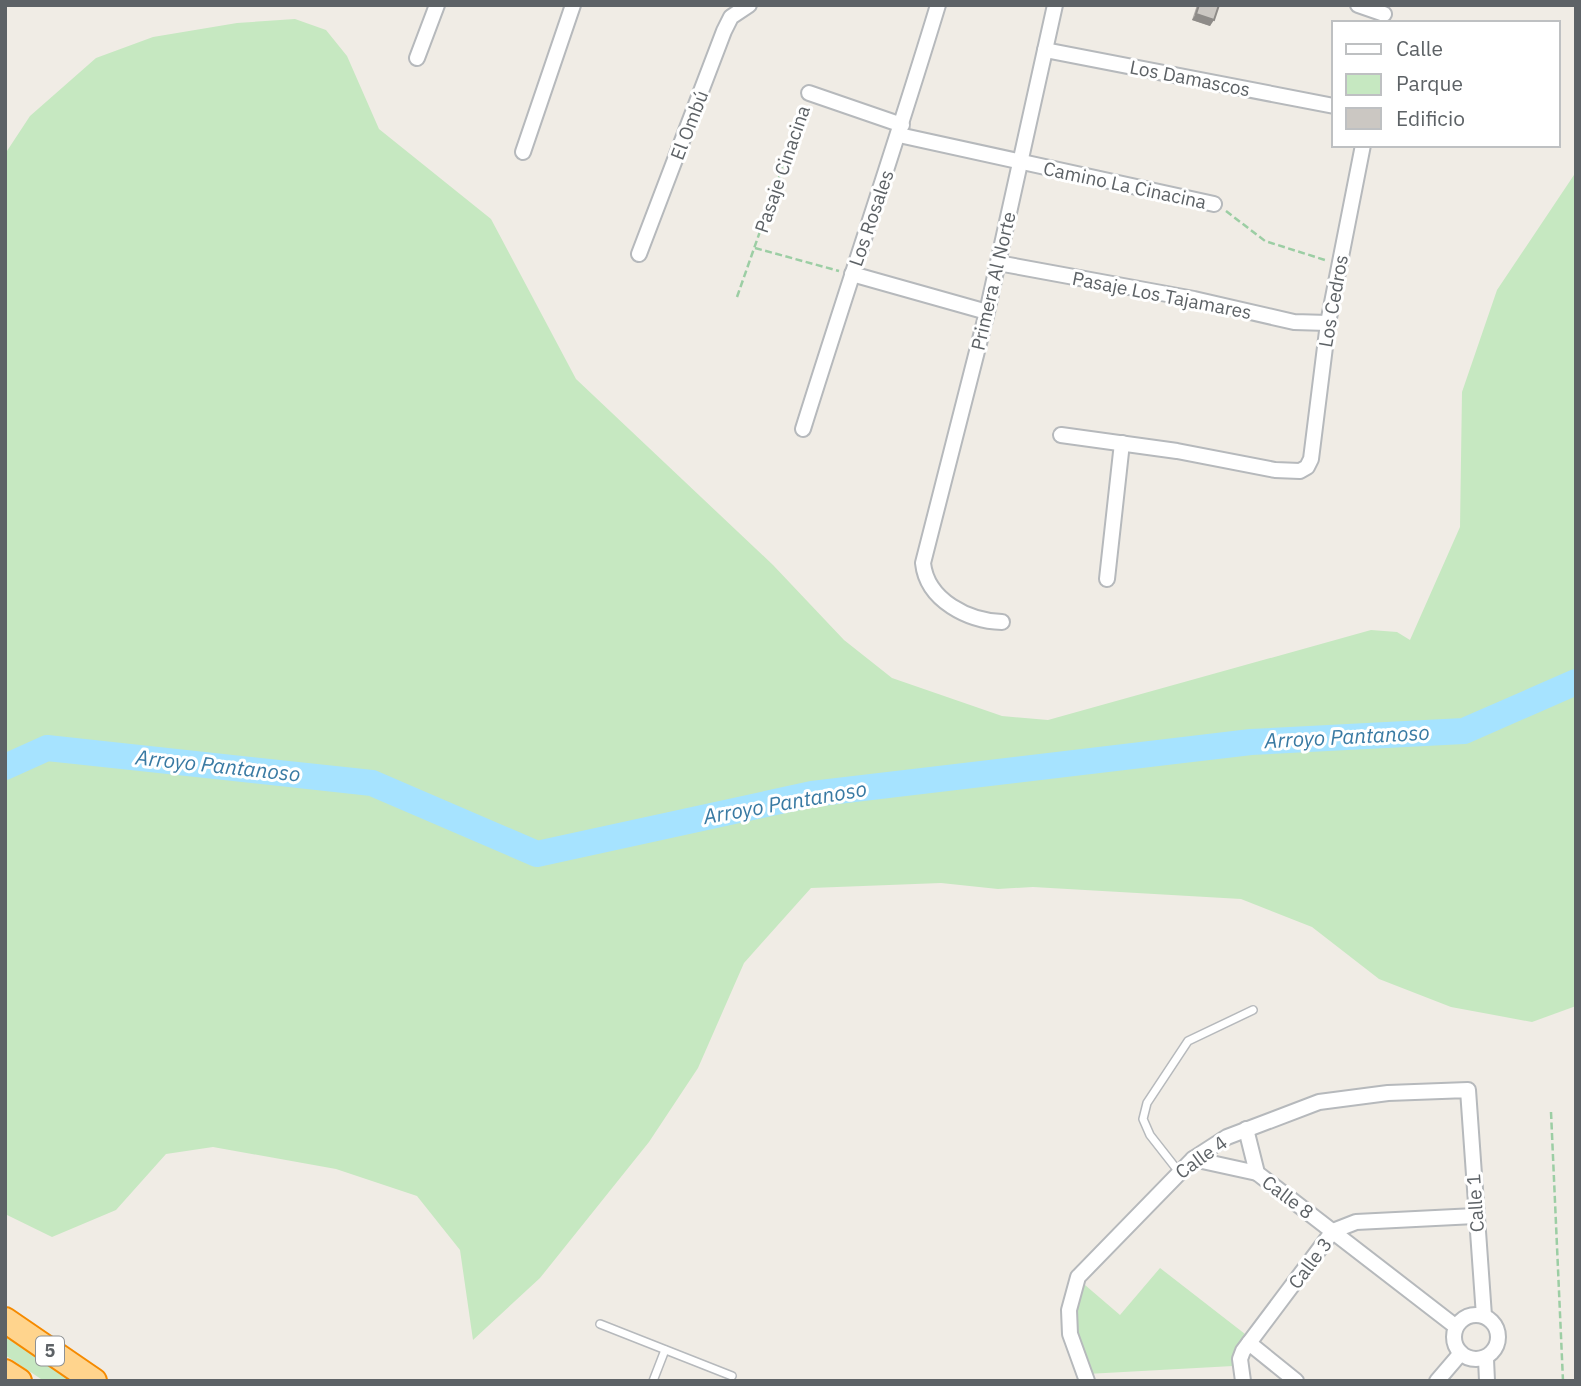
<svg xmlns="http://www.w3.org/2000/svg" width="1581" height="1386" viewBox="0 0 1581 1386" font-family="'IBM Plex Sans',sans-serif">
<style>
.green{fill:#c6e8c1}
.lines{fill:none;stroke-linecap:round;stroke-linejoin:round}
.river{stroke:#a6e3ff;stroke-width:26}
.lane-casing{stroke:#b6b9bc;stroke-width:10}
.street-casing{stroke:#b6b9bc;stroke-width:18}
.highway-casing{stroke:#f58a00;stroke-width:28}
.path{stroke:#9ccea4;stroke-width:2.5;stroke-dasharray:7 3.5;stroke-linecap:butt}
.lane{stroke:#fff;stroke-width:7}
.street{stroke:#fff;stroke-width:14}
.highway{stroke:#ffd48d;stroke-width:24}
.wall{fill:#afaba7}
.shaded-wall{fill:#8e8b88}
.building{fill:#cbc7c2;stroke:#8e8b88;stroke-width:2}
.labels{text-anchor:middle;stroke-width:6;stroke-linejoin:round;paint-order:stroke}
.shield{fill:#fff;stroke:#8e9194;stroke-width:2}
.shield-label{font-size:18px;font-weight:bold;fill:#5d6266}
.street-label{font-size:19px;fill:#5d6266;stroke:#fff}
.water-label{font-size:21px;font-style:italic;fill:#397aa3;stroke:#fff}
</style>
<rect width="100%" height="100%" fill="#f0ece5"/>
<g class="green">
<path d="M295,19L326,30L347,56L379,129L491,219L576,379L773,565L844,640L892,678L1002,716L1048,720L1371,630L1397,632L1410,640L1460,527L1462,392L1497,290L1576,172V1006L1532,1022L1451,1007L1379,979L1312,927L1241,899L1033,887L998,889L941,883L811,888L744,963L698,1068L649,1142L540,1278L473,1340L460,1250L417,1196L336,1169L213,1147L166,1154L116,1210L52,1237L5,1214V154L30,116L96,58L153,37L237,23Z"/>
<path d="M1160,1268L1245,1334L1234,1355L1233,1366L1087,1374C1080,1347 1066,1310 1085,1285L1120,1315Z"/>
<path d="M5,1334L78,1381H44L5,1355Z"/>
</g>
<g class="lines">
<path class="river" d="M5,767L47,748L372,783L537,854L812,794L1251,742L1464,731L1576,682"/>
<defs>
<g id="lane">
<path d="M1179,1172L1150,1135L1143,1119L1147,1103L1188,1041L1253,1010"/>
<path d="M600,1324L732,1376"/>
<path d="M653,1381L665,1350"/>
</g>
<g id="street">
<path d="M1358,5L1384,14"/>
<path d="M1045,50L1334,106"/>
<path d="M417,58L437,5"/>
<path d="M809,93L902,125"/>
<path d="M899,135L1214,204"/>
<path d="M523,152L573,5"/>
<path d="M639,254L724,31L731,17L749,5"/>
<path d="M998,263L1194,299L1294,322L1328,323"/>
<path d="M852,274L987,312"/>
<path d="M803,429C847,288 895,147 938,5"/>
<path d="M1061,435L1177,451L1275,470L1300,471L1307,467L1311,459L1328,323L1363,145"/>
<path d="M1107,579L1122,443"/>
<path d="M1002,622C969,621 927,601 923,563L987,312L1055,5"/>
<path d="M1246,1129L1257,1173L1455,1326"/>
<path d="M1193,1159L1257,1173"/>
<circle cx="1476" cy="1337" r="22"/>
<path d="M1249,1343L1296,1381"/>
<path d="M1486,1359L1487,1381"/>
<path d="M1087,1381L1070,1334L1069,1310L1078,1277L1193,1159L1227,1137L1319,1102L1388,1093L1468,1090L1484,1316"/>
<path d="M1243,1381L1240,1359L1243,1351L1333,1231L1356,1222L1475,1216"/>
<path d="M1437,1381L1461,1353"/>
</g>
<g id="highway">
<path d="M5,1320L94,1381"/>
<path d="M5,1372L19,1381"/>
</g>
</defs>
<use href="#lane" class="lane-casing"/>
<use href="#street" class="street-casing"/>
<use href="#highway" class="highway-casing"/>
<g class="path">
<path d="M1226,211L1265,241L1325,260"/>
<path d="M755,248L839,271"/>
<path d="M737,297L804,106"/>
<path d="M1551,1112L1563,1381"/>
</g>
<use href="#lane" class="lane"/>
<use href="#street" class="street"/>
<use href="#highway" class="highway"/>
</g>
<path class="wall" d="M1197,5H1219L1210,26L1192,20Z"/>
<path class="shaded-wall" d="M1196,14L1214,20L1210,26L1192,20Z"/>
<path class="building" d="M1199,5H1219L1214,20L1196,14Z"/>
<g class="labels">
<rect class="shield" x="36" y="1336.5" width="28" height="29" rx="5"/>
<g class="shield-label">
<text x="50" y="1357">5</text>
</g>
<g class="street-label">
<text transform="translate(1190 78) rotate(11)" y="7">Los Damascos</text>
<text transform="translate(689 125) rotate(-69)" y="7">El Ombú</text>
<text transform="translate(782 169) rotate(-71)" y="7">Pasaje Cinacina</text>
<text transform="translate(1125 185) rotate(12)" y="7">Camino La Cinacina</text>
<text transform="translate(871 218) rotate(-71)" y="7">Los Rosales</text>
<text transform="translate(993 281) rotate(-77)" y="7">Primera Al Norte</text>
<text transform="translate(1162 295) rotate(11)" y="7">Pasaje Los Tajamares</text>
<text transform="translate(1333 301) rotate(-80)" y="7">Los Cedros</text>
<text transform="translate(1201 1157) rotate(-36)" y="7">Calle 4</text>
<text transform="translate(1288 1197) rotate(37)" y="7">Calle 8</text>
<text transform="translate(1475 1203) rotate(-94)" y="7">Calle 1</text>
<text transform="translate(1310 1263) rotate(-53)" y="7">Calle 3</text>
</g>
<g class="water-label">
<text transform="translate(1347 737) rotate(-3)" y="7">Arroyo Pantanoso</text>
<text transform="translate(218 766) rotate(6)" y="7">Arroyo Pantanoso</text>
<text transform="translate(785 803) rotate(-10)" y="7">Arroyo Pantanoso</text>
</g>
</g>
<rect width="1581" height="1386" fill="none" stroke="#5d6266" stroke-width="14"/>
<rect x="1332" y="21" width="228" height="126" fill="#ffffff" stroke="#bec0c2" stroke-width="2"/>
<rect x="1346" y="44" width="35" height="10" fill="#ffffff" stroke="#bec0c2" stroke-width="2"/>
<text x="1396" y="56" font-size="21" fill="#5d6266">Calle</text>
<rect x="1346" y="74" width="35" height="21" fill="#c6e8c1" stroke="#bec0c2" stroke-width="2"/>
<text x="1396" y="91" font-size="21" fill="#5d6266">Parque</text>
<rect x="1346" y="108" width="35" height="21" fill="#cbc7c2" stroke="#bec0c2" stroke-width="2"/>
<text x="1396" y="126" font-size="21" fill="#5d6266">Edificio</text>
</svg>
